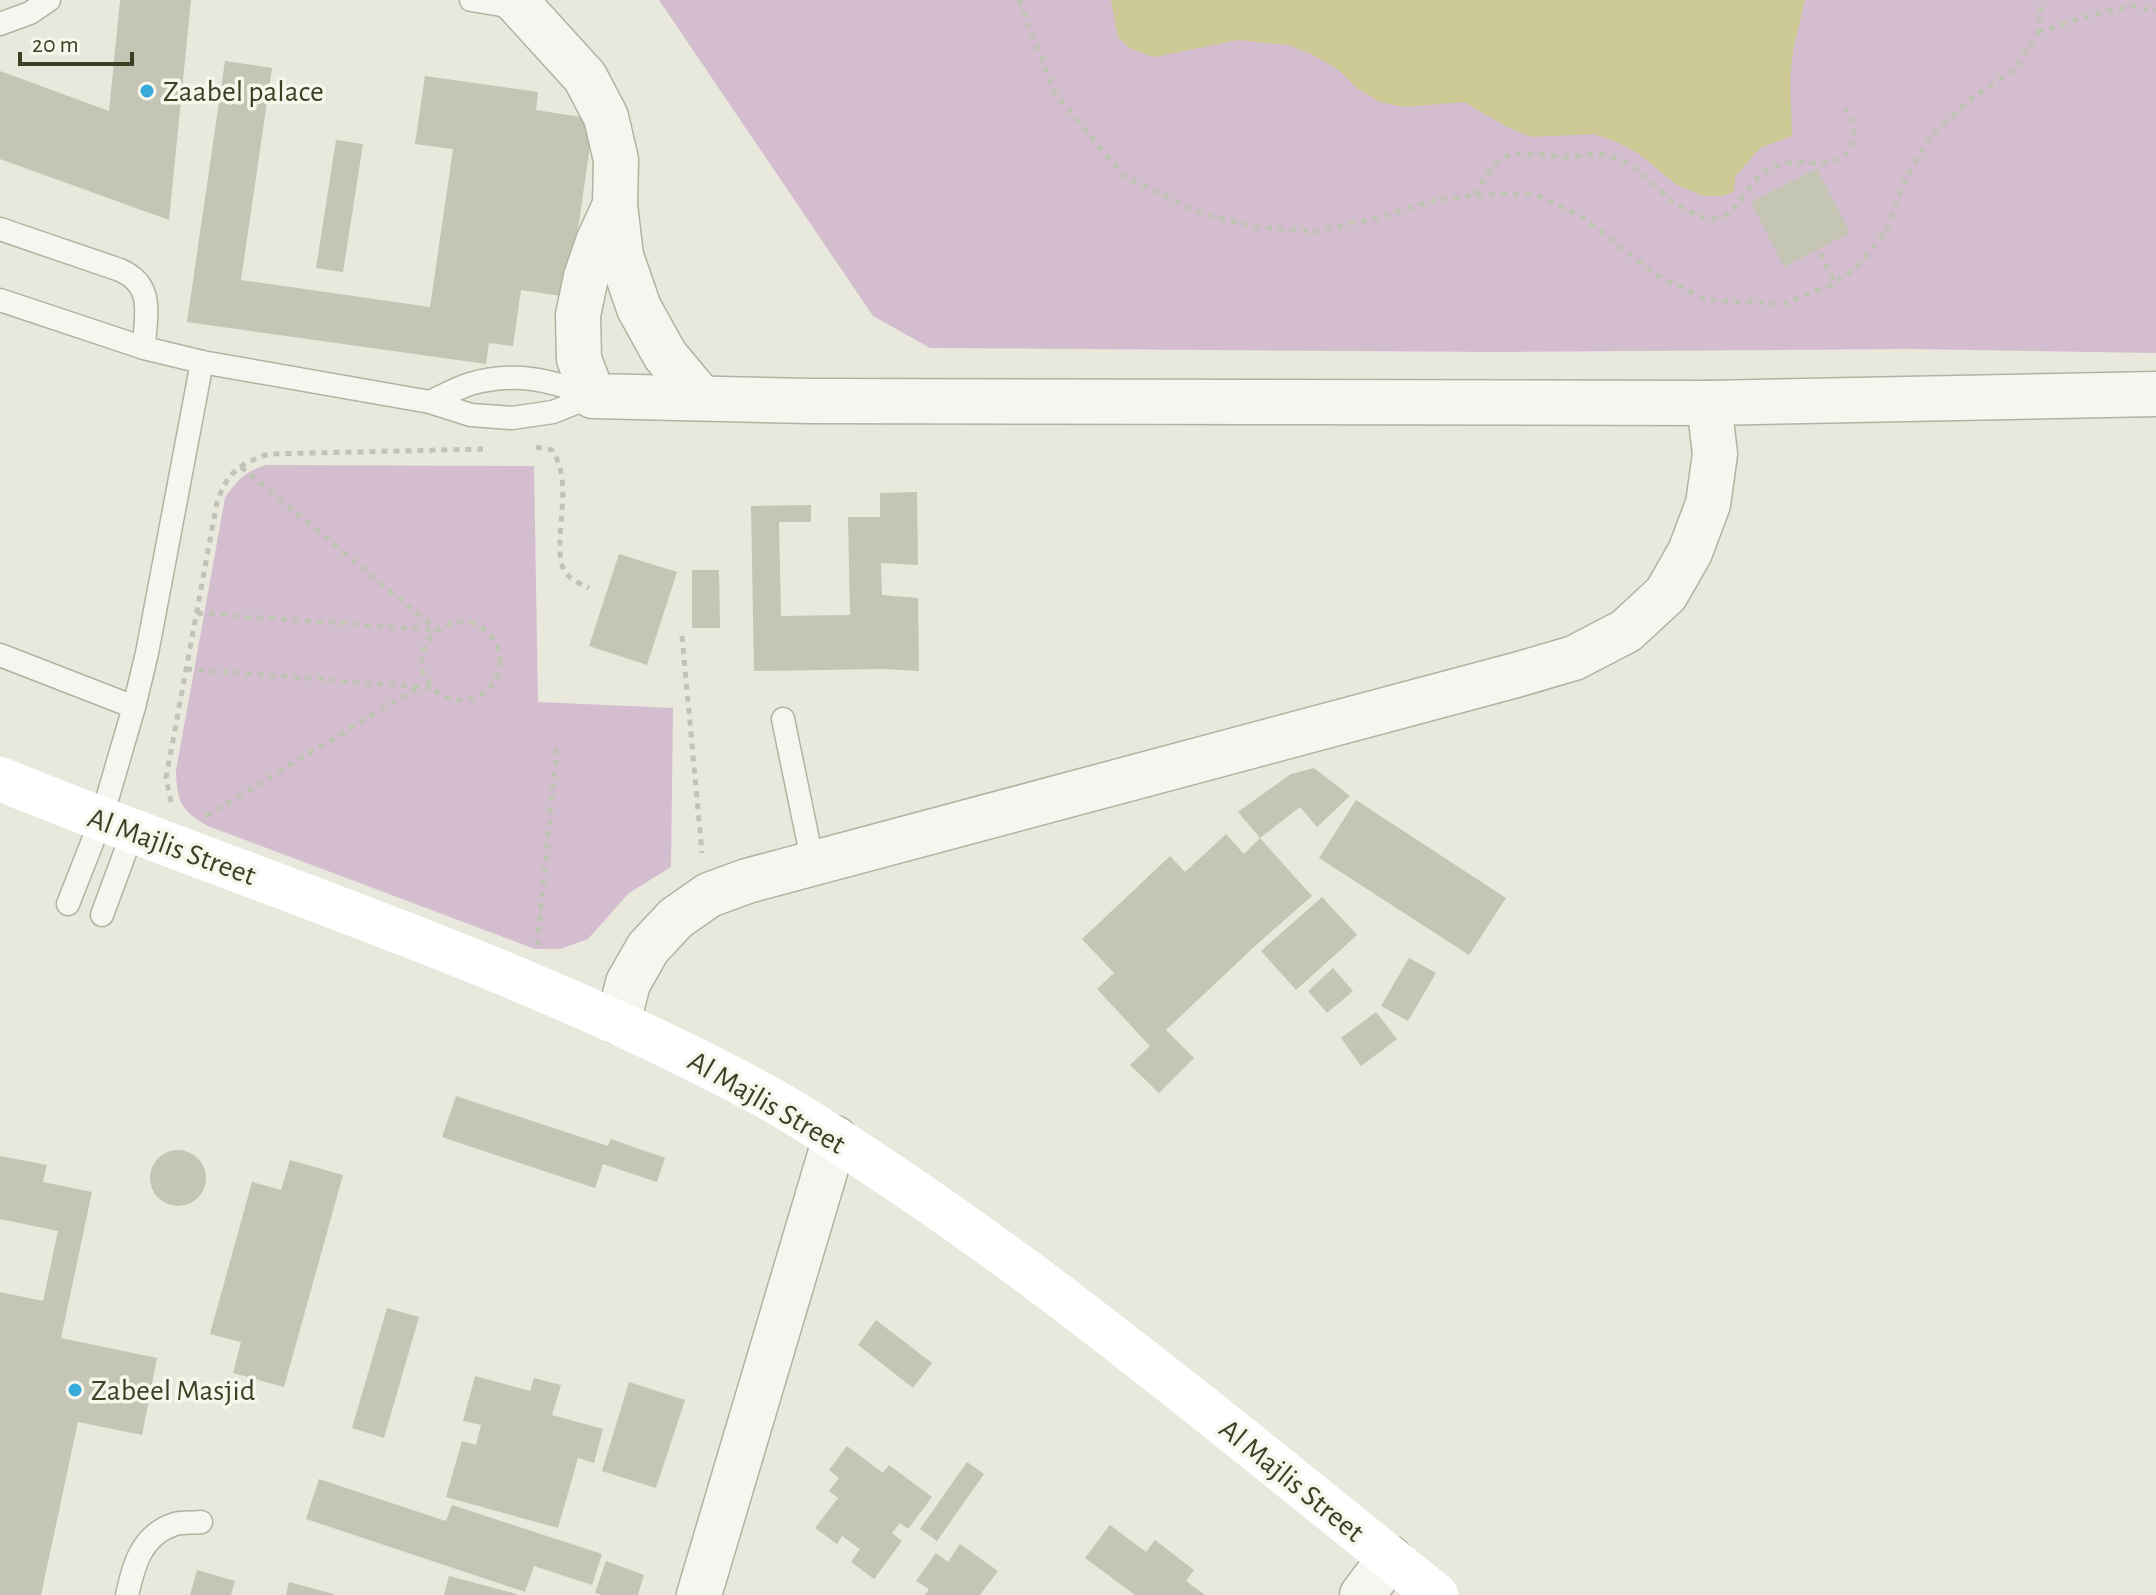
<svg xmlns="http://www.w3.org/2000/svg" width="2156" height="1595" viewBox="0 0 2156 1595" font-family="'Alegreya Sans',sans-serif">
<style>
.green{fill:#d3bdcf}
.water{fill:#ccc994}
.building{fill:#c4c5b4}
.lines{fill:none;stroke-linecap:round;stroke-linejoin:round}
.lane-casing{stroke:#b2b2a2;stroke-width:25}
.street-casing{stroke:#b2b2a2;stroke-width:47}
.path{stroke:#c2c3b7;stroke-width:5;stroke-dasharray:6 6;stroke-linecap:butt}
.lane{stroke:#f6f6f0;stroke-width:22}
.street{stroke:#f6f6f0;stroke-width:44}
.secondary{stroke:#fff;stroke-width:44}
.poi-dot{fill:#36abd9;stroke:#f6f6ec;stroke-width:3}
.labels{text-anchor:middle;stroke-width:7;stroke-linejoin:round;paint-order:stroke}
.poi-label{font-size:30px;fill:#3e4025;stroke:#f6f6ec;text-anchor:start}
.street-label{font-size:30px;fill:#3e4025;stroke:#f6f6ec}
</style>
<rect width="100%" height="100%" fill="#e8e8dd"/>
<g class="green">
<path d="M659,0H2156V353L1909,349L1501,352L930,348L873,316Z"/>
<path d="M266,465L534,466L538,702L673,708L671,867L629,893L588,939L560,949H535L208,826C181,811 177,801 176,771L225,498C237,480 245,472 266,465Z"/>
</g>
<path class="water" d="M1111,0H1805L1794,46L1790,77L1792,136L1760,148L1735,177L1734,191L1723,196H1704L1677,185L1639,154L1617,142L1594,134L1532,137L1509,128L1464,102L1403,107L1380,102L1358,89L1337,69L1311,54L1288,45L1238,40L1154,57L1131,49L1118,37Z"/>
<g class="building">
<path d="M120,0H191L169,220L0,159V71L109,111Z"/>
<path d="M225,61L272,68L241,280L430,307L453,149L415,144L425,76L538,92L536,110L594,119L568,297L521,290L513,346L489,343L486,364L187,322Z"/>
<path d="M336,140L363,144L343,272L316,268Z"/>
<path d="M1817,168L1850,233L1784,267L1751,202Z"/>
<path d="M917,492L918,565L881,563L882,595L918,598L919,671L883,669L754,671L751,506L811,505V522H779L781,616L850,615L848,517H880V493Z"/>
<path d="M619,554L677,572L647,665L589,646Z"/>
<path d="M692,570H719L720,628H692Z"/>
<path d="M1314,768L1350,796L1317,827L1300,807L1260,838L1312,896L1255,946L1166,1030L1194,1058L1159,1093L1130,1065L1150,1046L1097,989L1114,973L1082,939L1170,856L1185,872L1226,834L1244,854L1260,838L1238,812L1291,774Z"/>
<path d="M1356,800L1506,898L1469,955L1319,858Z"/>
<path d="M1322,897L1357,935L1296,990L1261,951Z"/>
<path d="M1409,958L1436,973L1408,1021L1381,1006Z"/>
<path d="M1333,968L1353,991L1327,1013L1308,991Z"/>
<path d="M1376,1012L1397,1039L1361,1066L1341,1038Z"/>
<path d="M456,1096L608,1146L611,1139L665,1158L657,1182L603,1164L595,1188L442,1137Z"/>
<circle cx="178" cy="1178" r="28"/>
<path d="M0,1156L47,1165L43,1182L92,1192L61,1338L157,1358L142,1435L78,1422L41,1595H0V1292L43,1301L58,1231L0,1219Z"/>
<path d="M290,1160L343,1175L284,1387L233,1373L241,1342L210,1334L252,1182L281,1190Z"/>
<path d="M387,1308L419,1317L384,1438L352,1428Z"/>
<path d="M876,1320L932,1363L913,1388L858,1345Z"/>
<path d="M475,1376L530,1391L534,1378L561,1385L552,1415L603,1429L594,1463L578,1458L558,1528L446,1497L462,1441L476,1445L481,1425L463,1421Z"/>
<path d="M629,1382L685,1400L656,1488L602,1471Z"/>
<path d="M847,1446L883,1473L889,1465L932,1497L908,1529L900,1523L892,1533L902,1541L874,1579L851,1562L860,1549L842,1536L837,1544L815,1528L838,1498L829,1491L839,1478L829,1470Z"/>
<path d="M967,1462L984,1474L937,1541L920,1529Z"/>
<path d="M319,1479L446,1521L452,1505L602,1554L592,1585L534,1566L525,1592L306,1519Z"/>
<path d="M1110,1525L1146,1552L1155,1540L1194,1570L1186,1581L1205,1595H1135L1085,1558Z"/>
<path d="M960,1544L998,1571L980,1595H925L929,1589L916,1581L936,1553L948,1562Z"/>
<path d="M606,1561L644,1575L638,1595H602L595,1593Z"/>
<path d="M197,1570L235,1581L231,1595H190Z"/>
<path d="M449,1576L517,1594V1595H444Z"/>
<path d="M289,1582L334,1594V1595H286Z"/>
</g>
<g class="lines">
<defs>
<g id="lane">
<path d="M471,0L521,8"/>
<path d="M0,24L30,13L49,0"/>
<path d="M0,229L120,270C156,286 145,315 144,348"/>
<path d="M0,300L144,348L202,362L430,402L471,415L512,418L553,412L593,396"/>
<path d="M430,402C443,396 457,388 470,384C516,371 550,380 593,396"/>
<path d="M0,655L134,707"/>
<path d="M783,719L813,864"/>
<path d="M68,904L101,820L134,707L147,653L202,362"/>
<path d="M102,915L133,831"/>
<path d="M127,1595C134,1565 141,1535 175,1524C183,1522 193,1523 201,1522"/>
</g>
<g id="street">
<path d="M515,0L585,77L606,117L616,160L615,205L621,256L639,308L665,355L700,397"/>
<path d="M615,205L598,242L586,277L578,315L579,359L593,396L810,401L1709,403L2156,394"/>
<path d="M618,1022L628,983L648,948L676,918L709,895L747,881L1516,675L1574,658L1626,631L1666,594L1690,552L1708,504L1715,454L1709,403"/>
<path d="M699,1595L835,1138"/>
<path d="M1362,1595L1390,1558"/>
</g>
</defs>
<use href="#lane" class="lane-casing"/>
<use href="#street" class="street-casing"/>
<g class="path">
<path d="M1019,0L1055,93L1124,176L1202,214L1257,227L1315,232L1373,219L1434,200L1498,193L1536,195L1581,216L1656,275L1707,300L1784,304L1835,283L1857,267L1886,231L1907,176L1932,134L1972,98L2015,69L2038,32L2041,0"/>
<path d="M2038,32L2092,15L2132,6L2156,11"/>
<path d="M1475,195C1483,182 1491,163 1506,157C1524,149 1547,157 1567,157C1577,156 1587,154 1597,154C1605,154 1614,157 1621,160C1651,175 1672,211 1707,218C1734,224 1743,189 1761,175C1768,169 1778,164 1788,163C1802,161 1817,165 1831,162C1848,158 1858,142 1853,125C1852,119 1848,113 1845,108"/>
<path d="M1820,253L1835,283"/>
<path d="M536,447L552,450C569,476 561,509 560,538C560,548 559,560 564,570C569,579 580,584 589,588"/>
<path d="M241,467L437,630"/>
<path d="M197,613L436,630"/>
<circle cx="461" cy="661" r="39"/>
<path d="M682,636L702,853"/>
<path d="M186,669L433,688"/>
<path d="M171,802L166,778L217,502C227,473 240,463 269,454L483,449"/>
<path d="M206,816L417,688"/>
<path d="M537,945L557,747"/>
</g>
<use href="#lane" class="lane"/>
<use href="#street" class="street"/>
<path class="secondary" d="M0,779C256,883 522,964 765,1096C804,1117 841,1143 878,1167C937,1206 993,1246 1049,1288C1180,1387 1308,1492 1436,1595"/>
</g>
<g class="poi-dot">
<circle cx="147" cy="91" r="8"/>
<circle cx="75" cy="1390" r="8"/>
</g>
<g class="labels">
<g class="poi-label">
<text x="163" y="101">Zaabel palace</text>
<text x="91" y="1400">Zabeel Masjid</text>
</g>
<g class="street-label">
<text transform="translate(172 846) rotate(20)" y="10">Al Majlis Street</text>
<text transform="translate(767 1102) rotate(30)" y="10">Al Majlis Street</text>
<text transform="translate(1292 1480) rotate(39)" y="10">Al Majlis Street</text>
</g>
</g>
<path d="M20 52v12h112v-12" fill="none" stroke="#3e4025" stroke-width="4"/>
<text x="32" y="52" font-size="24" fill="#3e4025" stroke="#f6f6ec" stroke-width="6" paint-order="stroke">20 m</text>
</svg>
